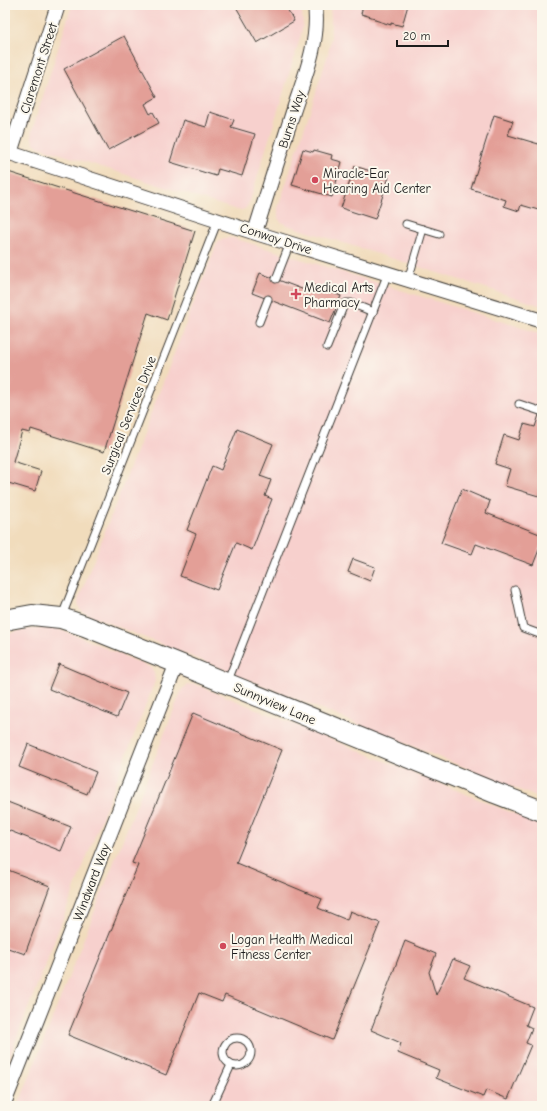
<svg xmlns="http://www.w3.org/2000/svg" width="547" height="1111" viewBox="0 0 547 1111" font-family="'Comic Neue',sans-serif">
<style>
.built{fill:#f7d0cd}
.building{fill:#e39f97}
.lines{fill:none;stroke-linecap:round;stroke-linejoin:round}
.lane-casing{stroke:#3c3934;stroke-width:9}
.street-casing{stroke:#3c3934;stroke-width:16}
.secondary-casing{stroke:#3c3934;stroke-width:22}
.lane{stroke:#fff;stroke-width:7}
.street{stroke:#fff;stroke-width:14}
.secondary{stroke:#fff;stroke-width:20}
.poi-dot{fill:#d1495b;stroke:#fbf7ec;stroke-width:1.5}
.labels{text-anchor:middle;stroke-width:4;stroke-linejoin:round;paint-order:stroke}
.street-label{font-size:13px;fill:#1c1c1c;stroke:#fbf7ec}
.poi-label{font-size:13px;fill:#1c1c1c;stroke:#fbf7ec;text-anchor:start}
</style>
<rect width="100%" height="100%" fill="#fbf7ec"/>
<filter id="ink" filterUnits="userSpaceOnUse"><feTurbulence type="fractalNoise" baseFrequency=".025" numOctaves="2"/><feDisplacementMap in="SourceGraphic" scale="8" xChannelSelector="R" yChannelSelector="G"/><feConvolveMatrix kernelMatrix="1 2 1 2 8 2 1 2 1" color-interpolation-filters="sRGB"/></filter>
<filter id="wash" filterUnits="userSpaceOnUse"><feTurbulence type="fractalNoise" baseFrequency=".012" numOctaves="4" result="noise"/><feDisplacementMap in="SourceGraphic" scale="16" xChannelSelector="R" yChannelSelector="G"/><feGaussianBlur stdDeviation="0.9" result="paint"/><feColorMatrix in="noise" values="0 0 0 0 0 0 0 0 0 0 0 0 0 0 0 0 0 1.4 0 .05"/><feComposite in="paint" operator="in"/></filter>
<g filter="url(#wash)">
<rect width="100%" height="100%" fill="#f1dcbc"/>
<g class="built">
<path d="M72,5H301L303,23L301,35L250,201L246,208L242,210H237L39,147L33,142L31,134Z"/>
<path d="M330,5H542V306L287,225L281,222L278,218V208L310,111L328,54L331,37V20Z"/>
<path d="M225,238H233L542,334V799L84,613L80,610L78,602L79,598L216,246L218,242Z"/>
<path d="M38,628L58,629L78,636L150,667L154,673L155,681L5,1068V636L17,631Z"/>
<path d="M195,684L542,825V1106H18L182,689L188,685Z"/>
</g>
<g id="blocks">
<g class="building">
<path d="M235,5H285L294,21L257,43Z"/>
<path d="M363,5H408L402,26L391,23V25L375,20V18L361,14Z"/>
<path d="M124,36L157,97L145,104L150,114L153,112L159,123L108,150L64,69Z"/>
<path d="M210,112L234,120L231,127L255,134L242,176L218,169L216,176L170,162L183,120L206,127Z"/>
<path d="M494,115L513,121L508,135L542,145V211L521,205L519,211L504,206L506,200L471,189Z"/>
<path d="M303,149L313,152L314,150L332,155L331,159L342,162L332,197L292,185Z"/>
<path d="M355,166L389,177L375,219L341,208Z"/>
<path d="M5,171L195,231L167,320L148,313L104,452L31,429L30,433L22,431L13,462L41,471L35,491L5,482Z"/>
<path d="M260,273L307,291L310,284L341,296L330,323L252,293Z"/>
<path d="M542,406V497L505,486L510,469L495,464L504,435L519,440L524,424L535,427Z"/>
<path d="M237,429L273,444L260,476L271,480L265,496L272,499L252,550L236,543L217,590L180,576L196,534L187,530L212,466L221,470Z"/>
<path d="M462,489L490,501L486,513L542,535V542L533,565L476,544L472,554L441,543Z"/>
<path d="M353,559L375,567L370,581L348,572Z"/>
<path d="M59,664L127,693L117,717L49,689Z"/>
<path d="M193,713L282,750L236,863L322,899L318,908L347,920L350,911L380,923L332,1040L225,995L222,1002L199,993L166,1075L68,1035L138,865L132,863Z"/>
<path d="M28,744L96,772L87,794L19,767Z"/>
<path d="M5,801L71,827L61,851L5,829Z"/>
<path d="M8,870L50,886L25,954L5,947V877Z"/>
<path d="M405,941L436,954L429,972L436,995L453,959L470,966L464,978L533,1007L526,1025L532,1028L526,1043L531,1045L508,1099L486,1090L483,1097L436,1078L439,1070L398,1053L401,1043L371,1030Z"/>
</g>
</g>
</g>
<g filter="url(#ink)">
<use href="#blocks" fill-opacity="0" stroke="#3c3934" stroke-width="1"/>
<g class="lines">
<defs>
<g id="lane">
<path d="M406,224L439,234"/>
<path d="M276,279L290,243"/>
<path d="M408,280L423,229"/>
<path d="M259,322L268,299"/>
<path d="M327,347L343,307L346,303H351L373,312"/>
<path d="M519,404L540,411"/>
<path d="M515,590L523,628L542,635"/>
<path d="M62,616L218,220"/>
<path d="M227,683L388,273"/>
<circle cx="237" cy="1052" r="14"/>
<path d="M212,1106L231,1065"/>
</g>
<g id="street">
<path d="M58,5L10,153L259,234L542,321"/>
<path d="M255,232C268,192 280,152 293,112C304,78 320,42 315,5"/>
<path d="M5,1101L177,663"/>
</g>
<path id="secondary" d="M5,621L10,619L32,615L61,618L85,626L177,663L495,793L542,811"/>
</defs>
<use href="#lane" class="lane-casing"/>
<use href="#street" class="street-casing"/>
<use href="#secondary" class="secondary-casing"/>
<use href="#lane" class="lane"/>
<use href="#street" class="street"/>
<use href="#secondary" class="secondary"/>
</g>
</g>
<g class="poi-dot">
<circle cx="315" cy="180" r="4"/>
<path d="M294 288h4v4h4v4h-4v4h-4v-4h-4v-4h4z"/>
<circle cx="223" cy="946" r="4"/>
</g>
<g class="labels">
<g class="street-label">
<text transform="translate(38 68) rotate(-72)" y="5">Claremont Street</text>
<text transform="translate(291 119) rotate(-72)" y="5">Burns Way</text>
<text transform="translate(276 238) rotate(18)" y="5">Conway Drive</text>
<text transform="translate(128 415) rotate(-68)" y="5">Surgical Services Drive</text>
<text transform="translate(275 703) rotate(23)" y="5">Sunnyview Lane</text>
<text transform="translate(91 882) rotate(-69)" y="5">Windward Way</text>
</g>
<g class="poi-label">
<text x="323" y="178">Miracle-Ear<tspan x="323" dy="15">Hearing Aid Center</tspan></text>
<text x="304" y="292">Medical Arts<tspan x="304" dy="15">Pharmacy</tspan></text>
<text x="231" y="944">Logan Health Medical<tspan x="231" dy="15">Fitness Center</tspan></text>
</g>
</g>
<rect width="547" height="1111" fill="none" stroke="#fbf7ec" stroke-width="20"/>
<path d="M397 40v6h51v-6" fill="none" stroke="#1c1c1c" stroke-width="2"/>
<text x="403" y="40" font-size="12" fill="#1c1c1c" stroke="#fbf7ec" stroke-width="3" paint-order="stroke">20 m</text>
</svg>
